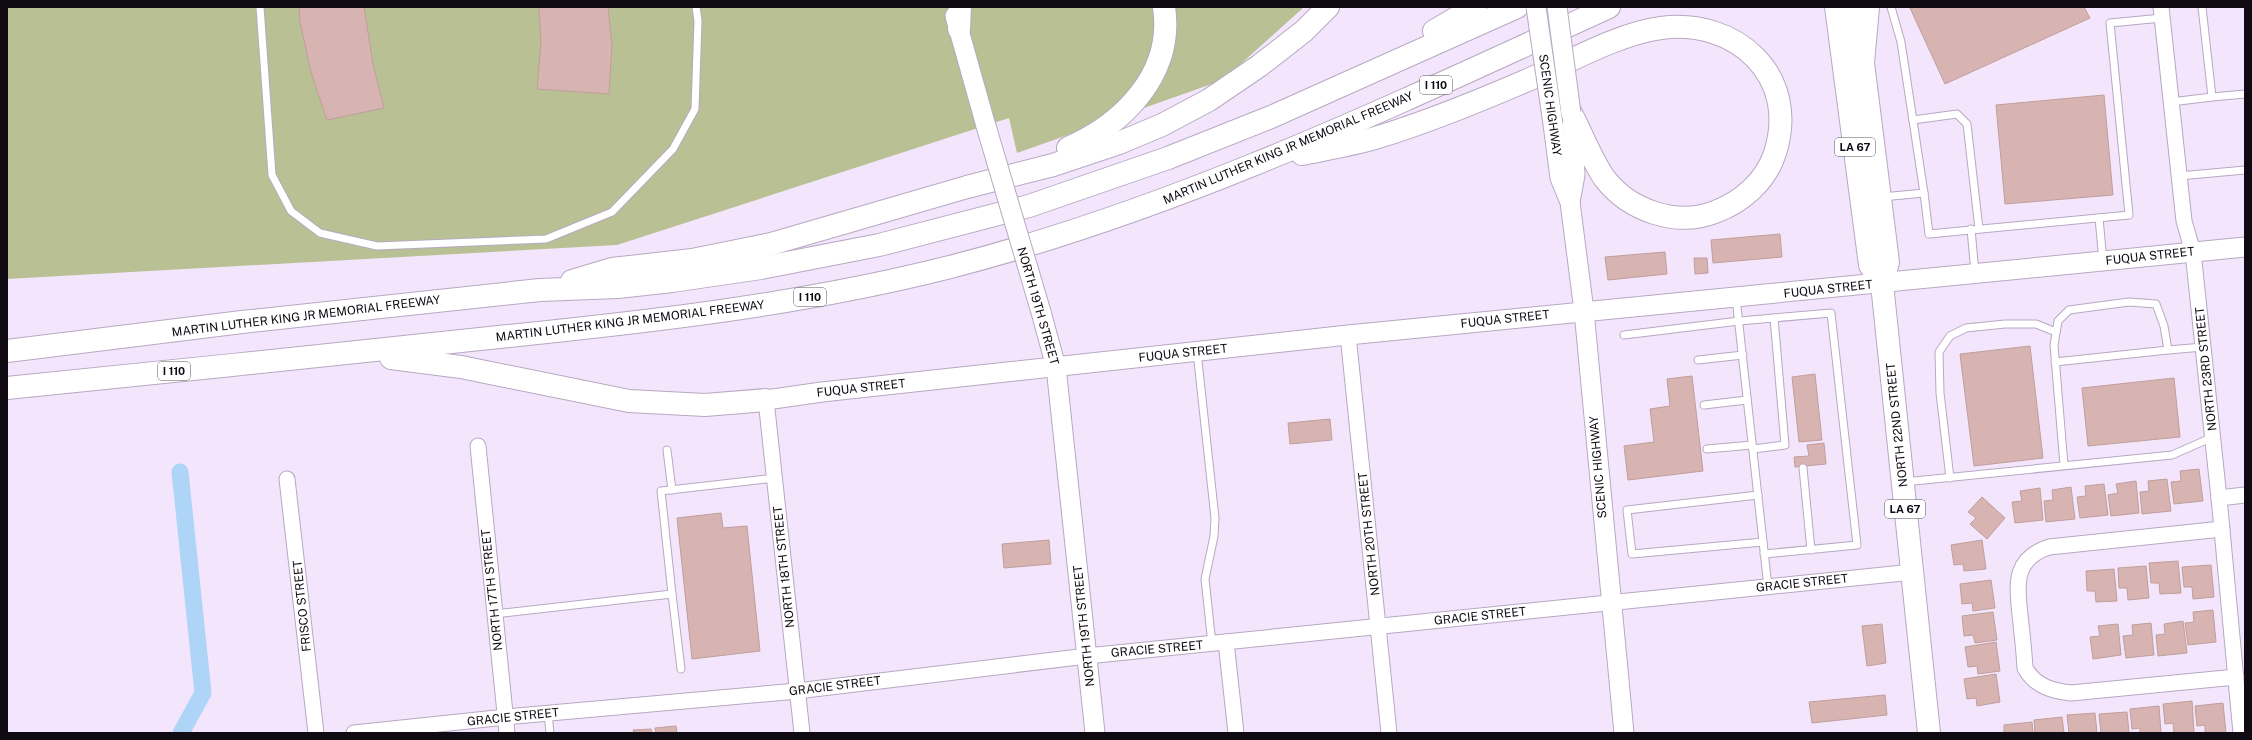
<svg xmlns="http://www.w3.org/2000/svg" width="2252" height="740" viewBox="0 0 2252 740" font-family="'Public Sans',sans-serif">
<style>
.green{fill:#b9c094}
.lines{fill:none;stroke-linecap:round;stroke-linejoin:round}
.canal{stroke:#aed5f8;stroke-width:17}
.building{fill:#d7b4b1;stroke:#c09e9b}
.service-casing{stroke:#b8a8c2;stroke-width:9}
.minor-casing{stroke:#b8a8c2;stroke-width:17}
.tertiary-casing{stroke:#b8a8c2;stroke-width:21}
.primary-casing{stroke:#b8a8c2;stroke-width:24}
.motorway-casing{stroke:#b8a8c2;stroke-width:24}
.service{stroke:#fff;stroke-width:7}
.minor{stroke:#fff;stroke-width:15}
.tertiary{stroke:#fff;stroke-width:19}
.primary{stroke:#fff;stroke-width:22}
.motorway{stroke:#fff;stroke-width:22}
.tertiary-bridge-casing{stroke:#b8a8c2;stroke-width:21;stroke-linecap:butt}
.tertiary-bridge{stroke:#fff;stroke-width:19}
.labels{text-anchor:middle;stroke-width:3;stroke-linejoin:round;paint-order:stroke}
.shield{fill:#fff;stroke:#58545a;stroke-width:1}
.shield-label{font-size:11px;font-weight:bold;fill:#100a13}
.street-label{font-size:12px;fill:#100a13;stroke:#fff}
</style>
<rect width="100%" height="100%" fill="#f3e6fc"/>
<path class="green" d="M7,7H1304L1223,80L1017,153L1009,118L617,245L7,279Z"/>
<g class="lines">
<path class="canal" d="M180,472L203,693L181,733"/>
</g>
<g class="building">
<path d="M299,7H364L373,64L384,108L327,120L311,72L300,22Z"/>
<path d="M539,7H608L612,46L609,94L537,89L541,43Z"/>
<path d="M1913,7H2084L2090,18L1945,84L1910,8Z"/>
<path d="M2104,95L2113,195L2005,204L1996,105Z"/>
<path d="M1780,234L1782,257L1713,263L1711,240Z"/>
<path d="M1665,252L1667,274L1608,280L1605,257Z"/>
<path d="M1694,258H1707L1708,273L1695,274Z"/>
<path d="M2030,346L2043,458L1974,466L1960,354Z"/>
<path d="M1815,374L1822,440L1799,442L1792,377Z"/>
<path d="M1692,376L1703,471L1628,480L1624,446L1654,442L1650,409L1670,406L1667,379Z"/>
<path d="M2174,378L2180,437L2088,446L2082,388Z"/>
<path d="M1330,419L1332,440L1290,444L1288,423Z"/>
<path d="M1824,443L1826,464L1795,467L1794,457L1809,456L1807,445Z"/>
<path d="M2199,469L2203,501L2174,504L2171,482L2181,481L2180,471Z"/>
<path d="M2167,479L2171,511L2142,514L2140,492L2149,491L2148,481Z"/>
<path d="M2136,481L2139,513L2111,516L2108,495L2118,493L2116,484Z"/>
<path d="M2104,484L2108,515L2080,518L2077,497L2086,496L2085,486Z"/>
<path d="M2071,487L2075,519L2046,522L2044,501L2053,500L2052,490Z"/>
<path d="M2040,488L2043,520L2015,523L2012,502L2022,501L2020,491Z"/>
<path d="M1982,497L2005,518L1987,539L1970,524L1976,518L1968,512Z"/>
<path d="M721,513L723,528L747,526L760,651L692,659L677,518Z"/>
<path d="M1049,540L1051,564L1004,568L1002,544Z"/>
<path d="M1982,540L1986,569L1964,571L1963,564L1954,565L1951,545Z"/>
<path d="M2178,561L2181,593L2160,594L2159,583H2151L2149,563Z"/>
<path d="M2211,565L2214,597L2193,599L2192,587H2184L2182,567Z"/>
<path d="M2146,566L2149,598L2128,600L2127,588H2119L2118,568Z"/>
<path d="M2114,569L2117,601L2096,602L2095,591H2087L2086,571Z"/>
<path d="M1991,580L1995,608L1973,611L1972,603L1962,604L1960,584Z"/>
<path d="M2213,610L2216,642L2188,645L2185,623L2194,622L2193,612Z"/>
<path d="M1993,612L1997,640L1975,643L1973,635L1964,636L1962,616Z"/>
<path d="M2183,621L2187,653L2158,656L2156,635L2165,634L2164,624Z"/>
<path d="M2151,623L2154,655L2126,658L2123,636L2133,635L2132,625Z"/>
<path d="M1882,624L1886,663L1867,666L1862,626Z"/>
<path d="M2118,624L2121,655L2093,659L2090,637L2100,636L2098,626Z"/>
<path d="M1996,642L2000,671L1978,674L1977,666L1968,667L1965,647Z"/>
<path d="M1996,674L2000,702L1977,706L1976,698L1967,699L1964,679Z"/>
<path d="M1885,695L1887,715L1812,723L1809,702Z"/>
<path d="M2192,701L2194,733H2174L2173,723L2165,724L2163,704Z"/>
<path d="M2223,703L2226,733H2205V725L2197,726L2195,706Z"/>
<path d="M2159,706L2161,733H2140V728L2132,729L2130,709Z"/>
<path d="M2127,712L2129,733H2101L2099,714Z"/>
<path d="M2095,713L2097,733H2069L2067,715Z"/>
<path d="M2062,717L2064,733H2035L2034,720Z"/>
<path d="M2032,722L2033,733H2004V725Z"/>
<path d="M676,726L677,733H656L655,728Z"/>
<path d="M651,729L652,733H634L633,730Z"/>
</g>
<g class="lines">
<defs>
<g id="service">
<path d="M260,7L272,175L291,211L320,233L377,246L546,239L612,212L673,149L695,109L698,21L696,7"/>
<path d="M2212,97L2245,94"/>
<path d="M2171,102L2212,97L2202,7"/>
<path d="M1913,120L1957,114L1967,124L1979,229"/>
<path d="M2179,176L2245,170"/>
<path d="M1924,193L1929,234L2129,215L2110,23L2162,18"/>
<path d="M1882,197L1924,193L1901,42L1891,7"/>
<path d="M2099,218L2103,261"/>
<path d="M1971,229L1975,273"/>
<path d="M1736,298L1768,587"/>
<path d="M1624,335L1739,321L1831,313L1857,545L1764,554"/>
<path d="M1197,352L1215,518L1214,536L1205,579L1212,644"/>
<path d="M1698,360L1743,355"/>
<path d="M2055,362L2168,350"/>
<path d="M1704,405L1747,400"/>
<path d="M1707,449L1752,445"/>
<path d="M1753,449L1785,445L1774,318"/>
<path d="M667,450L672,490"/>
<path d="M2064,465L2054,345L2058,321L2069,310L2129,302L2156,304L2164,326L2168,350L2203,347"/>
<path d="M1803,468L1811,550"/>
<path d="M1950,478L1940,393L1939,352L1950,336L1966,328L2005,324H2036L2056,332"/>
<path d="M1904,482L2172,455L2213,437"/>
<path d="M1758,495L1627,510L1632,554L1763,542"/>
<path d="M672,594L681,669"/>
<path d="M495,614L672,594L661,491L775,478"/>
<path d="M548,713L550,733"/>
</g>
<g id="minor">
<path d="M2161,7L2184,221L2193,252L2219,498L2241,733"/>
<path d="M1348,335L1389,733"/>
<path d="M766,400L802,733"/>
<path d="M478,446L507,733"/>
<path d="M287,479L316,733"/>
<path d="M2219,498L2245,495"/>
<path d="M2222,529L2049,547C2013,559 2017,584 2020,615C2022,633 2024,650 2025,668C2035,686 2052,691 2071,693L2236,677"/>
<path d="M1226,642L1236,733"/>
<path d="M354,733L506,717L797,691L1087,656L1913,572"/>
</g>
<g id="tertiary">
<path d="M955,16L986,126"/>
<path d="M1553,124L1560,178L1570,202L1584,311L1624,733"/>
<path d="M1570,202L1575,175L1572,118"/>
<path d="M1041,312L1056,367L1095,733"/>
<path d="M766,400L822,392L1348,335L2245,247"/>
</g>
<g id="primary">
<path d="M1836,7L1870,265L1882,284"/>
<path d="M1856,7L1888,262L1882,284L1929,733"/>
</g>
<g id="motorway">
<path d="M959,29L960,7"/>
<path d="M1434,31L1475,7"/>
<path d="M1863,63L1868,7"/>
<path d="M1068,148C1124,124 1174,73 1164,7"/>
<path d="M1302,154C1327,149 1351,145 1375,138C1425,123 1474,103 1523,82C1564,65 1616,34 1661,28C1735,18 1800,75 1775,153C1766,181 1742,202 1715,212C1677,227 1630,211 1605,179C1591,159 1582,134 1571,113"/>
<path d="M572,281L612,269L692,260L771,244L967,187L1053,165L1119,143L1162,125L1209,100L1259,66L1304,31L1328,7"/>
<path d="M7,351L242,322L540,290L618,287L672,281L761,268L879,245L1029,206L1168,158L1271,117L1517,7"/>
<path d="M391,358L461,367L629,401L705,405L766,400"/>
<path d="M7,388C165,372 322,356 480,339C638,323 796,306 950,267C1180,208 1394,105 1609,7"/>
</g>
</defs>
<use href="#service" class="service-casing"/>
<use href="#minor" class="minor-casing"/>
<use href="#tertiary" class="tertiary-casing"/>
<use href="#primary" class="primary-casing"/>
<use href="#motorway" class="motorway-casing"/>
<use href="#service" class="service"/>
<use href="#minor" class="minor"/>
<use href="#tertiary" class="tertiary"/>
<use href="#primary" class="primary"/>
<use href="#motorway" class="motorway"/>
<defs>
<g id="tertiary-bridge">
<path d="M1536,7L1553,124"/>
<path d="M1557,7L1571,113"/>
<path d="M986,126L1041,312"/>
</g>
</defs>
<use href="#tertiary-bridge" class="tertiary-bridge-casing"/>
<use href="#tertiary-bridge" class="tertiary-bridge"/>
</g>
<g class="labels">
<g class="shield">
<rect x="1420" y="76" width="32" height="18" rx="3"/>
<rect x="1835" y="138" width="40" height="18" rx="3"/>
<rect x="794" y="288" width="32" height="18" rx="3"/>
<rect x="158" y="362" width="32" height="18" rx="3"/>
<rect x="1885" y="500" width="40" height="18" rx="3"/>
</g>
<g class="shield-label">
<text x="1436" y="89">I 110</text>
<text x="1855" y="151">LA 67</text>
<text x="810" y="301">I 110</text>
<text x="174" y="375">I 110</text>
<text x="1905" y="513">LA 67</text>
</g>
<g class="street-label">
<text transform="translate(1550 105) rotate(82)" y="4">SCENIC HIGHWAY</text>
<text transform="translate(1288 148) rotate(-23)" y="4">MARTIN LUTHER KING JR MEMORIAL FREEWAY</text>
<text transform="translate(2150 256) rotate(-6)" y="4">FUQUA STREET</text>
<text transform="translate(1828 289) rotate(-6)" y="4">FUQUA STREET</text>
<text transform="translate(1038 306) rotate(74)" y="4">NORTH 19TH STREET</text>
<text transform="translate(306 316) rotate(-7)" y="4">MARTIN LUTHER KING JR MEMORIAL FREEWAY</text>
<text transform="translate(1505 319) rotate(-6)" y="4">FUQUA STREET</text>
<text transform="translate(630 321) rotate(-7)" y="4">MARTIN LUTHER KING JR MEMORIAL FREEWAY</text>
<text transform="translate(1183 353) rotate(-6)" y="4">FUQUA STREET</text>
<text transform="translate(2206 369) rotate(-96)" y="4">NORTH 23RD STREET</text>
<text transform="translate(861 388) rotate(-6)" y="4">FUQUA STREET</text>
<text transform="translate(1897 425) rotate(-96)" y="4">NORTH 22ND STREET</text>
<text transform="translate(1598 467) rotate(-95)" y="4">SCENIC HIGHWAY</text>
<text transform="translate(1369 534) rotate(-96)" y="4">NORTH 20TH STREET</text>
<text transform="translate(784 567) rotate(-96)" y="4">NORTH 18TH STREET</text>
<text transform="translate(1802 583) rotate(-6)" y="4">GRACIE STREET</text>
<text transform="translate(492 590) rotate(-96)" y="4">NORTH 17TH STREET</text>
<text transform="translate(302 606) rotate(-96)" y="4">FRISCO STREET</text>
<text transform="translate(1480 616) rotate(-6)" y="4">GRACIE STREET</text>
<text transform="translate(1084 626) rotate(-96)" y="4">NORTH 19TH STREET</text>
<text transform="translate(1157 649) rotate(-5)" y="4">GRACIE STREET</text>
<text transform="translate(835 686) rotate(-7)" y="4">GRACIE STREET</text>
<text transform="translate(513 717) rotate(-6)" y="4">GRACIE STREET</text>
</g>
</g>
<rect width="2252" height="740" fill="none" stroke="#100a13" stroke-width="16"/>
</svg>
